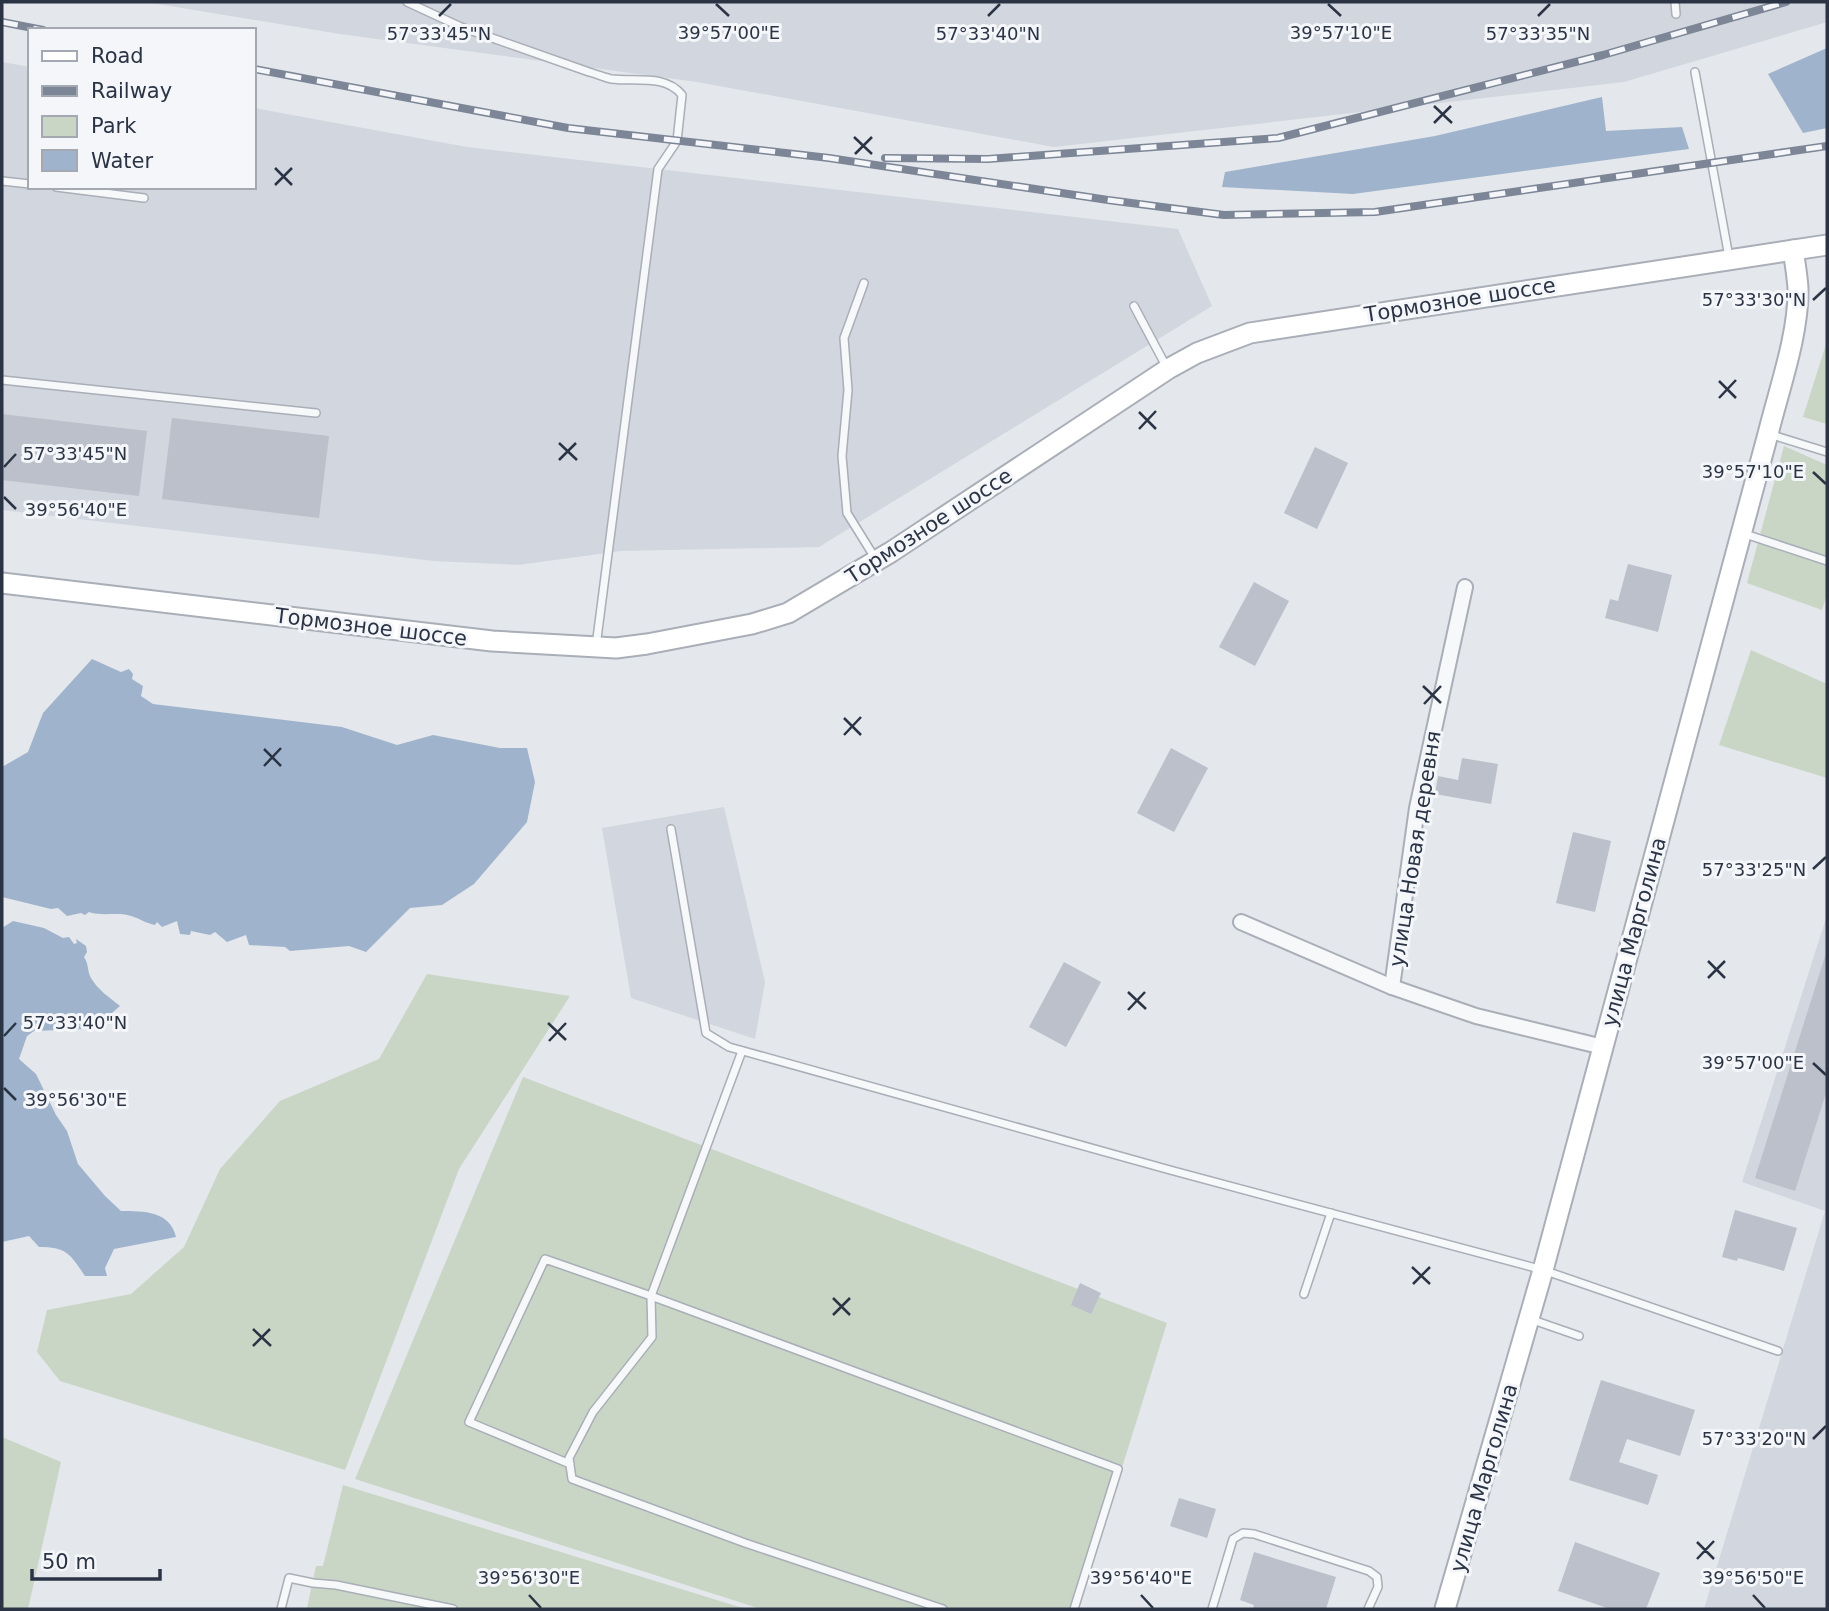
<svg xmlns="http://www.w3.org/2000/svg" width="1829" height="1611" viewBox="0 0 1829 1611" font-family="'DejaVu Sans',sans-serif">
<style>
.built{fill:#d2d6de}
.green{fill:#c9d6c5}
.water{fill:#9fb4cc}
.building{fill:#bbc0ca}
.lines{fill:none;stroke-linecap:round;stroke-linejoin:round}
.lane-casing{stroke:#a9aeb7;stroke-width:10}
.street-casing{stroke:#a9aeb7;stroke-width:18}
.secondary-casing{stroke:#a9aeb7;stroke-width:23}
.lane{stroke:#f7f8fa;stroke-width:7}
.street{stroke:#f7f8fa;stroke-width:14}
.secondary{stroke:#fff;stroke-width:19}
.rail-casing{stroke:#7d8696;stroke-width:8}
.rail{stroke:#f4f6f9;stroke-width:5;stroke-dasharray:16;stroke-linecap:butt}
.ticks{fill:none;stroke:#2b3445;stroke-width:2.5}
.labels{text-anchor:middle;stroke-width:6;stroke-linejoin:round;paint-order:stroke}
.street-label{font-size:21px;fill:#2b3445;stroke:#f4f6f9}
.ticks-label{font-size:18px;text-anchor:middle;fill:#2b3445;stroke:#f4f6f9;stroke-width:6;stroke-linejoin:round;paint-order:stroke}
</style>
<rect width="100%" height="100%" fill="#e4e7ec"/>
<g class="built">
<path d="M146,2H1827V22L1624,82L1054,147L697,82L340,34Z"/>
<path d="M2,62L30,67V187H254V108L467,147L1178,229L1212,306L819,547L621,551L518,565L434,561L2,510Z"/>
<path d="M724,807L765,982L755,1039L631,998L602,828Z"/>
<path d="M1827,915V1609H1704L1825,1211L1742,1182Z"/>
</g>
<g class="green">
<path d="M1827,341V424L1803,417Z"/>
<path d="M1784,446L1827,465V594L1822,610L1747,583Z"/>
<path d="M1751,650L1827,684V778L1719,745Z"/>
<path d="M427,974L570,996L459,1169L345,1470L60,1381L37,1352L47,1310L131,1294L184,1247L220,1169L280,1101L379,1059Z"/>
<path d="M523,1077L1167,1323L1078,1609H761L355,1479Z"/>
<path d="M2,1437L61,1462L28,1609H2Z"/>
<path d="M343,1485L746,1609L307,1608L316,1566H323Z"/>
</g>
<g class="water">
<path d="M1827,48V128L1803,133L1768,74Z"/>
<path d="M1602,97L1606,131L1682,127L1689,149L1353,194L1222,187L1225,172L1435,136Z"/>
<path d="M92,659L121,672L129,669L133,674L132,679L143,686L141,696L153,704L342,727L397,745L433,735L500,748H527L535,782L527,822L474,884L442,905L410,908L366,952L349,946L290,951L285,947L249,945L246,935L227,942L215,932L210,935L191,931L190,935L180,934L177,921L162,927L157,922L155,925C146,923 142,920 134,917C120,911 103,917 89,912L85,915L81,913L67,916L58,908L51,909L2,897V767L28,752L43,713Z"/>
<path d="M13,921L44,928L63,938L69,937L74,944L77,943L76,939L86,946L87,952L84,957C89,964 87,971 91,978C98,990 109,997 120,1006L105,1019L84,1029L34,1031L27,1036L19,1059L36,1074L56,1115L67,1131L78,1164L105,1196L121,1211C144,1211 170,1211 176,1237L114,1249L105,1268L107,1276H85C70,1254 67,1247 39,1247L29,1236L2,1242V928Z"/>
</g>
<g class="building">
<path d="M2,414L147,431L139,496L2,480Z"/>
<path d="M172,418L329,436L319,518L162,499Z"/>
<path d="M1315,447L1348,463L1317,529L1284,513Z"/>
<path d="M1628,564L1672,575L1658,632L1605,618L1610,599L1618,601Z"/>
<path d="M1254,582L1289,601L1255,666L1219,647Z"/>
<path d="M1171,748L1208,768L1174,832L1137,813Z"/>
<path d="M1462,758L1498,764L1491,804L1435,794L1438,776L1458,780Z"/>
<path d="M1573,832L1611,841L1595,912L1556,903Z"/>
<path d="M1827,950V1090L1795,1191L1755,1178Z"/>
<path d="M1064,962L1101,982L1066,1047L1029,1027Z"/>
<path d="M1735,1210L1797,1228L1784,1271L1738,1258L1737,1261L1722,1257Z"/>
<path d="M1080,1283L1101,1293L1091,1314L1071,1305Z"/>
<path d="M1601,1380L1695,1410L1680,1456L1627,1439L1619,1462L1658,1475L1648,1505L1569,1480Z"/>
<path d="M1179,1498L1216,1509L1207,1538L1170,1526Z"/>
<path d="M1575,1542L1660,1573L1646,1609H1610L1558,1591Z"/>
<path d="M1254,1552L1336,1577L1326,1609H1253L1254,1605L1240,1600Z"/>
</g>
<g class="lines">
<defs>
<g id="lane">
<path d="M407,2L461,27L589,72C596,74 604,77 611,79C636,82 665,74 682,95L677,141L658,169L596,646"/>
<path d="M1675,2L1676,14"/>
<path d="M1695,72L1729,257"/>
<path d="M2,181L30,184"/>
<path d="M56,187L144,198"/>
<path d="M864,283L844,338L848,390L842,456L847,513L875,558"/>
<path d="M1134,306L1167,368"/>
<path d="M2,380L316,413"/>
<path d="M1769,434L1827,452"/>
<path d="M1742,533L1827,561"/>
<path d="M671,829L706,1033L729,1047L1170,1170L1543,1270L1778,1351"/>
<path d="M742,1051L651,1296L1118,1469L1074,1609"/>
<path d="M1304,1294L1331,1213"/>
<path d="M1530,1319L1579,1336"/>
<path d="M570,1464L469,1422L545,1259L651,1296L652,1337L593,1412L569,1458L572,1479L745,1543L943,1609"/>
<path d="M281,1609L289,1578L313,1583L336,1585L453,1609"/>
<path d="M1212,1609L1233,1539L1243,1533L1254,1534L1369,1571L1377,1577L1378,1587L1368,1609"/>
</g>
<g id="street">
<path d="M1241,922L1392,987L1476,1016L1603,1047"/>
<path d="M1392,987L1417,808L1465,587"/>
</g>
<g id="secondary">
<path d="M2,583L492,641L616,648L647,644L752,624L788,613L891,552L1168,369L1197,353L1250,333L1827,245"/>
<path d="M1445,1609L1543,1270L1768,434C1779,389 1799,334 1798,288C1797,275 1795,262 1793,250"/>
</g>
</defs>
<use href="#lane" class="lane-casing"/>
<use href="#street" class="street-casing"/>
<use href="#secondary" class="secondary-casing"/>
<use href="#lane" class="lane"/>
<use href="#street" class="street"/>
<use href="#secondary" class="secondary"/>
<defs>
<g id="rail">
<path d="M2,22L43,30"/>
<path d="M254,69L568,128L829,158L1108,200L1224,215L1375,212L1827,146"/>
<path d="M885,158L988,159L1278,138L1603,55L1786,2"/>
</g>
</defs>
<use href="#rail" class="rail-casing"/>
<use href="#rail" class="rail"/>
</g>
<path class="ticks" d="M716,4L729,16M1328,4L1341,16M439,16L451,4M988,16L1000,4M1538,16L1550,4M1434,106L1452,123M1434,123L1451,106M854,137L872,154M855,154L872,137M275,168L292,185M275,185L292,168M1813,300L1826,288M1719,381L1736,398M1719,398L1736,380M1139,412L1156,429M1139,429L1156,411M559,443L577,460M559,460L576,443M4,467L16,454M1813,472L1826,484M4,497L16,509M1423,686L1441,703M1424,704L1441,686M844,718L861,735M844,735L861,717M264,749L281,766M264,766L281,748M1813,869L1826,857M1708,961L1725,978M1708,978L1725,961M1128,992L1146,1009M1128,1010L1145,992M548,1023L566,1040M4,1036L16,1023M549,1041L566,1023M1813,1063L1826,1075M4,1088L16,1100M1412,1267L1430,1284M1413,1284L1430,1267M833,1298L850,1315M833,1315L850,1298M253,1329L271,1346M253,1346L270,1329M1813,1439L1826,1426M1697,1542L1714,1559M1697,1559L1714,1541M529,1595L541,1608M1141,1595L1153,1608M1753,1595L1765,1608"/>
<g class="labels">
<g class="street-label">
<text transform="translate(1460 300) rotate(-9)" y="7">Тормозное шоссе</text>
<text transform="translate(929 526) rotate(-33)" y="7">Тормозное шоссе</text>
<text transform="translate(371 627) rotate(7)" y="7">Тормозное шоссе</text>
<text transform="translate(1415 849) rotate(-81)" y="7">улица Новая деревня</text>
<text transform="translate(1634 932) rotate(-75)" y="7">улица Марголина</text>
<text transform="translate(1484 1478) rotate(-74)" y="7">улица Марголина</text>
</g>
</g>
<g class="ticks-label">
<text x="729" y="39">39°57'00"E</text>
<text x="1341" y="39">39°57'10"E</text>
<text x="439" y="40">57°33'45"N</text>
<text x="988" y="40">57°33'40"N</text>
<text x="1538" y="40">57°33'35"N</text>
<text x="1754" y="306">57°33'30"N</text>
<text x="75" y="460">57°33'45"N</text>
<text x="1753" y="478">39°57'10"E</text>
<text x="76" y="516">39°56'40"E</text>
<text x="1754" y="876">57°33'25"N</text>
<text x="75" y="1029">57°33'40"N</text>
<text x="1753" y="1069">39°57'00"E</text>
<text x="76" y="1106">39°56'30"E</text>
<text x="1754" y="1445">57°33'20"N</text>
<text x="529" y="1584">39°56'30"E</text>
<text x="1141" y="1584">39°56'40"E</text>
<text x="1753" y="1584">39°56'50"E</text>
</g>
<rect width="1829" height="1611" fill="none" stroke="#2b3445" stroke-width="7"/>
<rect x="28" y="28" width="228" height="161" fill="#f4f6f9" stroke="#a4a8b1" stroke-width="2"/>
<rect x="42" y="51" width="35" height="10" fill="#ffffff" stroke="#a4a8b1" stroke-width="2"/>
<text x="91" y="63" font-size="21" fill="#2b3445">Road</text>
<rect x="42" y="86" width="35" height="10" fill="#7d8696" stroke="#a4a8b1" stroke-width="2"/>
<text x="91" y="98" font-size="21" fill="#2b3445">Railway</text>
<rect x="42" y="116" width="35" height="21" fill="#c9d6c5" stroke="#a4a8b1" stroke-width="2"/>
<text x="91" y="133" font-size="21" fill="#2b3445">Park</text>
<rect x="42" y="150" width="35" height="21" fill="#9fb4cc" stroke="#a4a8b1" stroke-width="2"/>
<text x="91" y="168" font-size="21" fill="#2b3445">Water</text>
<path d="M32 1569v10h128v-10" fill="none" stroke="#2b3445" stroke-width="3.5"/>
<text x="42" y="1569" font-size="21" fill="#2b3445" stroke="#f4f6f9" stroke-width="5" paint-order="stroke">50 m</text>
</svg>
